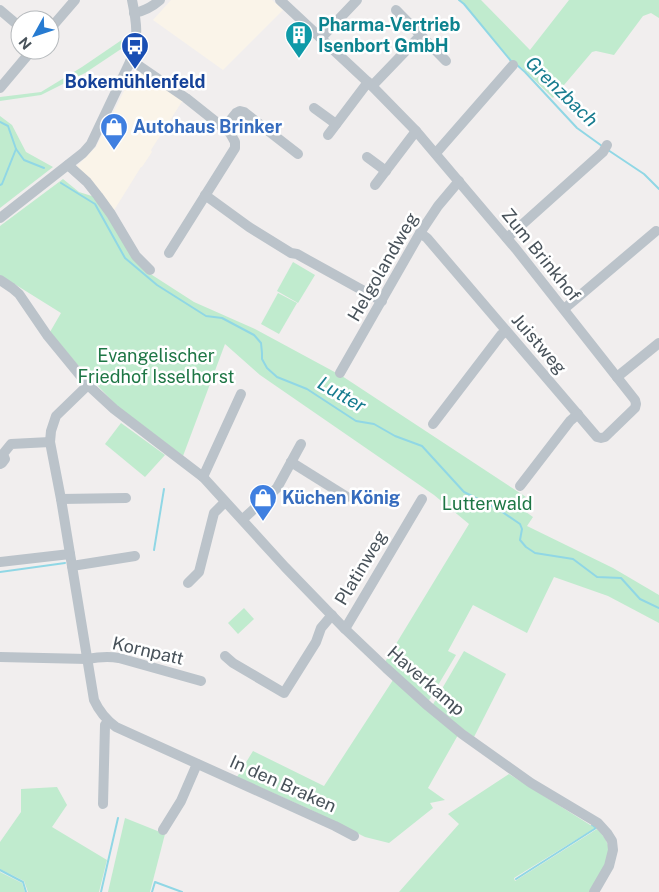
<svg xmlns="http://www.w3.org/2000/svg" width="659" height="892" viewBox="0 0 659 892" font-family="'Public Sans',sans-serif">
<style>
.commercial{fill:#faf4e9}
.green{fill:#c0ebce}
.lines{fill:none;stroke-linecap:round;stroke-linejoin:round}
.stream{stroke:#90d7e5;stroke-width:2}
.minor{stroke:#bbc3ca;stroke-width:10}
.labels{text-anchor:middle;stroke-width:5;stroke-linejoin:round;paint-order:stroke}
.culture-label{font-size:18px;font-weight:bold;fill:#0d838f;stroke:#fff;text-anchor:start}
.transit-label{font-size:18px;font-weight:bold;fill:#164399;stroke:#fff}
.shop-label{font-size:18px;font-weight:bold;fill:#366cbe;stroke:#fff;text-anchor:start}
.street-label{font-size:18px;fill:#48525a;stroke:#fff}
.park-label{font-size:18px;fill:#1e7645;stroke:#fff}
.water-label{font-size:19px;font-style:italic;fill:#177c8f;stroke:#fff}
</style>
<rect width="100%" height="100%" fill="#f1eeee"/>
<g class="commercial">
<path d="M171,0H272L283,10L223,70L153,20Z"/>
<path d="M134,71L140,73L183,100L151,150L152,152L142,167H141L113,212L75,168L96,147Z"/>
</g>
<g class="green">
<path d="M460,0H481L530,50L569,0H659V18L651,13L643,16L614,55L596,51L592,52L553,98L521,67L511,61Z"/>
<path d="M129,35L127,45L85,73L41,95L0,101V97L41,92L82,67Z"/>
<path d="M0,116L12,125L26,152L53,167L0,208Z"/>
<path d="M63,179L79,192L95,197L149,273L194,302L255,329L342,376L526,497L519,507L533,517L527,526L613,568L659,595V623L608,596L554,577L527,633L473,605L448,651L456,655L428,702L385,662L469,524L434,495L260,375L225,344L183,456L117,406L77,364L50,332L61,313L0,275V226Z"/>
<path d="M293,262L315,275L298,303L277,291Z"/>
<path d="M278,293L297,303L279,334L261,324Z"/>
<path d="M121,423L165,455L145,477L105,444Z"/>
<path d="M244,608L254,619L238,634L228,623Z"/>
<path d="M464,651L506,674L474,737L432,706Z"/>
<path d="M393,680L458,735L428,788L445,800L430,803L433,808L389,843L365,837L309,809L237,777L253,751L324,786Z"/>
<path d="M509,774L595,828L514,878L515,881L597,829C621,852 604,869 590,892H399L459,824L448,814Z"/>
<path d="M57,787L67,805L52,827L107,860L99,892H28L24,881L0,869V842L21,812V789Z"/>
<path d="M125,818L165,834L150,892H108Z"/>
<path d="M0,872L22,883L25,892H0Z"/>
</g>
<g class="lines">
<g class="stream">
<path d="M459,0L464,4L511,61"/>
<path d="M517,65L525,72L577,128L602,146"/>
<path d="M0,122L8,126L16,149L24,160L44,168"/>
<path d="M608,150L644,174L659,189"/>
<path d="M61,183L95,204L125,258L157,285L206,316L222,318L254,335L261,343L262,353V359L267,368L277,377L307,389L356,421L374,424L395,436L422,446L464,492L498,509L520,524L522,529L520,540L526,547L535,553L573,559L597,577L621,578L640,599L659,608"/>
<path d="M0,185L2,184L16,149"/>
<path d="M154,550L164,489"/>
<path d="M0,572L65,563"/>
<path d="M0,870L23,882L26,892"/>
<path d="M516,879L596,828L592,825"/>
<path d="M101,892L118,818"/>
<path d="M152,892L155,882L182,892"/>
</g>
<g class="minor">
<path d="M280,0L372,86L416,131L516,249L635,400L636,404L635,408L605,437L601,438L597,437L427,238L420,233"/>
<path d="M0,10L20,27"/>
<path d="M396,10L446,61"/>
<path d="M134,13C145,11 152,7 160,0"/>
<path d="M50,29L75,0"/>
<path d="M321,38L357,0"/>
<path d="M130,62L138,65L186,98L230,133L235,142V148L169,253"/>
<path d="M372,86L421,35"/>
<path d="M0,88L32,50"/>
<path d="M314,108L336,124"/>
<path d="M224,128L236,113L240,111L244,112L298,154"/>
<path d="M328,135L368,82"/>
<path d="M436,153L513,65"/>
<path d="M367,157L386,171"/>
<path d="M68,165L87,182L98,196L111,214L136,256L150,270"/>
<path d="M375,185L416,131"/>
<path d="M205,195L249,227L291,253L297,254L382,301"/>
<path d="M0,218L83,153L91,144L130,62C139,38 137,24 132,0"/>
<path d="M507,238L603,152L607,145"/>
<path d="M0,280L12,288L19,294L47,335L88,385L114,409L203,477L285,567L345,629L386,668L428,706L462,734L531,783L598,823L607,833L612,841L613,850L609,866L594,892"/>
<path d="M564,309L656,231"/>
<path d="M340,373L420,233L438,206L459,181"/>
<path d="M617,377L659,343"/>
<path d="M88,385L56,416L51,431L50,442L61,499L94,700C99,711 105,719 116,727L335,826L354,836"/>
<path d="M433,424L501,335L506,331"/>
<path d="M291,462L347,497"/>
<path d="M0,464L2,463L5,459L3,454L11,444L50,442"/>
<path d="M203,477L241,394"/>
<path d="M520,486L570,421L578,414"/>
<path d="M61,499L126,498"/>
<path d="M243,519L277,488L301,444"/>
<path d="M0,562L70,554"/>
<path d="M72,566L135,556"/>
<path d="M188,583L199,572L214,513L225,502"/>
<path d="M345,629L422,499"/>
<path d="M225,656L233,663L284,693L316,642L321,628L332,615"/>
<path d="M0,657L87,659C98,657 108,656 119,658L201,681"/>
<path d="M103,804L105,725L108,721"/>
<path d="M163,830L181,801L197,764"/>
</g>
</g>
<defs>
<symbol id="building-pin" viewBox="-11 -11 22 30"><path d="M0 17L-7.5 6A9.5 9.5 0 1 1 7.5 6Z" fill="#0f9aa8" stroke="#fff"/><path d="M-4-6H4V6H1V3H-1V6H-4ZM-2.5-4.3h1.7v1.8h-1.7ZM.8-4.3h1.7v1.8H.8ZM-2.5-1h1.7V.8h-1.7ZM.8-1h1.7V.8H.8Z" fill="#fff"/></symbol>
<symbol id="bus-pin" viewBox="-11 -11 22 30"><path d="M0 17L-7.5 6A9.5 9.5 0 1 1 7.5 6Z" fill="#1a4fb4" stroke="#fff"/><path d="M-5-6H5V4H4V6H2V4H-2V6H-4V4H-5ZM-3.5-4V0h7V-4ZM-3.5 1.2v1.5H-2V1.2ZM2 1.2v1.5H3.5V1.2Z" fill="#fff"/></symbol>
<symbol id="shop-pin" viewBox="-11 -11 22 30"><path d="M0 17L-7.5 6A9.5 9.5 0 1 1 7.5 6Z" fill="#3f7fe0" stroke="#fff"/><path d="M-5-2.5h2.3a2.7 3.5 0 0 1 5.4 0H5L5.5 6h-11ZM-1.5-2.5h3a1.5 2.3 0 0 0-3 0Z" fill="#fff"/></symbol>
</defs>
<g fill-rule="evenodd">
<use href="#building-pin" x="283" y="19" width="32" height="43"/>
<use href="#bus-pin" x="119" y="30" width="32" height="43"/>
<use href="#shop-pin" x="98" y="111" width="32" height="43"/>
<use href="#shop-pin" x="247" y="482" width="32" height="43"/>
</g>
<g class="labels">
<g class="culture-label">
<text x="318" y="31">Pharma-Vertrieb<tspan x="318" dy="21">Isenbort GmbH</tspan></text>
</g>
<g class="transit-label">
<text x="135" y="88">Bokemühlenfeld</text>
</g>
<g class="shop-label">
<text x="133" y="133">Autohaus Brinker</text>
<text x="282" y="504">Küchen König</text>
</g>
<g class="street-label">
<text transform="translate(541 255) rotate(51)" y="6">Zum Brinkhof</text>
<text transform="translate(383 267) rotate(-60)" y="6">Helgolandweg</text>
<text transform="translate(539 344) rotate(49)" y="6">Juistweg</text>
<text transform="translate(361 568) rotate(-59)" y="6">Platinweg</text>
<text transform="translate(148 651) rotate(13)" y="6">Kornpatt</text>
<text transform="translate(426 681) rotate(41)" y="6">Haverkamp</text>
<text transform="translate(283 784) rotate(24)" y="6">In den Braken</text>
</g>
<g class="park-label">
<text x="156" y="362">Evangelischer<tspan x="156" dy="21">Friedhof Isselhorst</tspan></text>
<text x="487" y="510">Lutterwald</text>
</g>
<g class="water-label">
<text transform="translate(562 91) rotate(44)" y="7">Grenzbach</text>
<text transform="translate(342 394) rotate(30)" y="7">Lutter</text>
</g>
</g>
<g transform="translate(35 35) rotate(230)"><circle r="24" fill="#ffffff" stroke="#b6babd"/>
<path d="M0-4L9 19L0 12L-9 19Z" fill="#277bd1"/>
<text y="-8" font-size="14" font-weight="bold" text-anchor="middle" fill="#48525a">N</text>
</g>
</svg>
